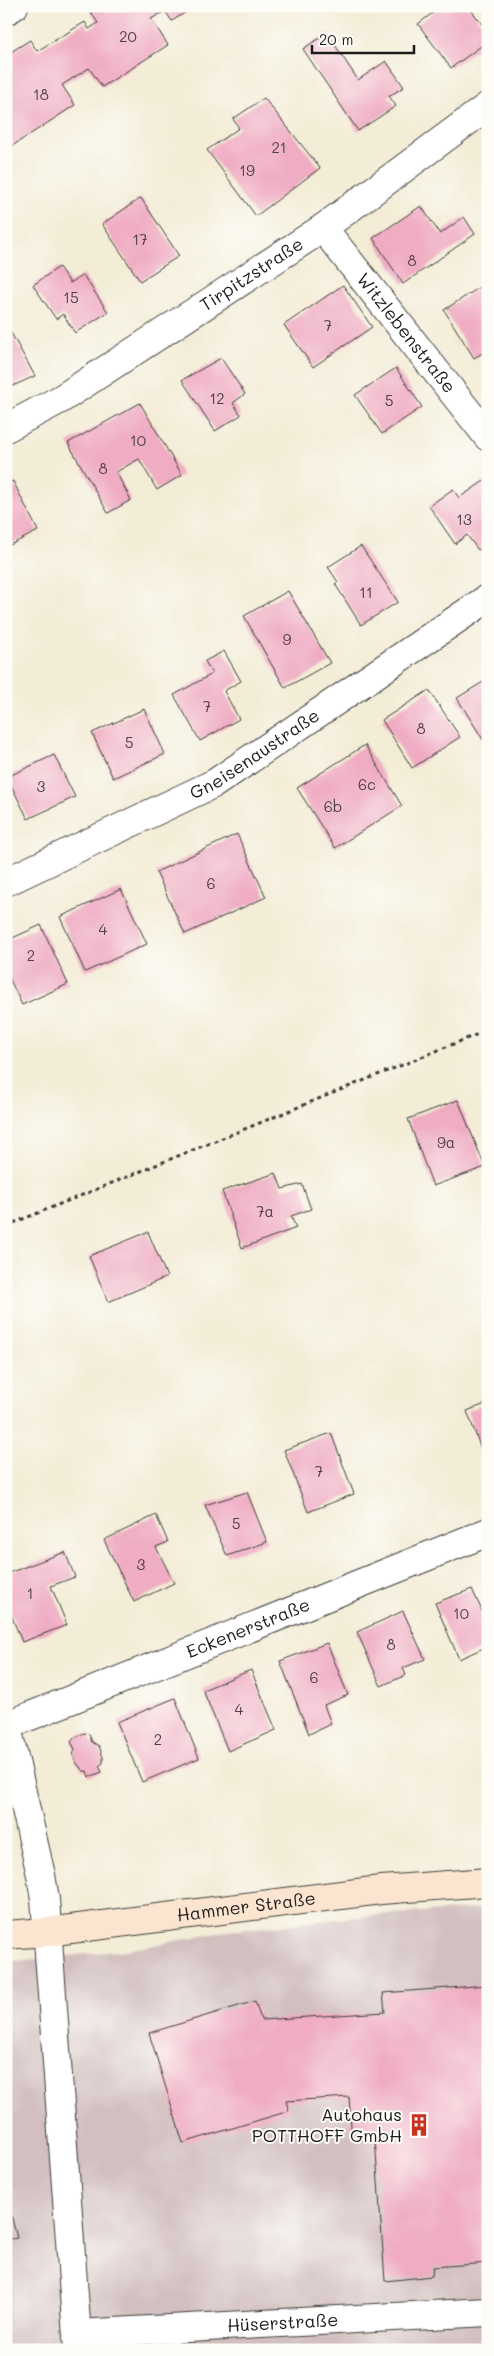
<svg xmlns="http://www.w3.org/2000/svg" width="494" height="2356" viewBox="0 0 494 2356" font-family="Mali,sans-serif">
<style>
.industrial{fill:#d2bfc0}
.building{fill:#efacc3}
.lines{fill:none;stroke-linecap:round;stroke-linejoin:round}
.street-casing{stroke:#3c3b38;stroke-width:30}
.secondary-casing{stroke:#3c3b38;stroke-width:30}
.path{stroke:#3c3b38;stroke-width:3;stroke-dasharray:4 4;stroke-linecap:butt}
.street{stroke:#fff;stroke-width:28}
.secondary{stroke:#fce5d0;stroke-width:28}
.labels{text-anchor:middle;stroke-width:4;stroke-linejoin:round;paint-order:stroke}
.number-label{font-size:15px;fill:#514046}
.street-label{font-size:18px;fill:#1c1c1c;stroke:#fdfcf7}
.poi-label{font-size:18px;fill:#1c1c1c;stroke:#fdfcf7;text-anchor:end}
</style>
<rect width="100%" height="100%" fill="#fdfcf7"/>
<filter id="ink" filterUnits="userSpaceOnUse"><feTurbulence type="fractalNoise" baseFrequency=".02" numOctaves="2"/><feDisplacementMap in="SourceGraphic" scale="10" xChannelSelector="R" yChannelSelector="G"/><feConvolveMatrix kernelMatrix="1 2 1 2 8 2 1 2 1" color-interpolation-filters="sRGB"/></filter>
<filter id="wash" filterUnits="userSpaceOnUse"><feTurbulence type="fractalNoise" baseFrequency=".0096" numOctaves="4" result="noise"/><feDisplacementMap in="SourceGraphic" scale="20" xChannelSelector="R" yChannelSelector="G"/><feGaussianBlur stdDeviation="1.12" result="paint"/><feColorMatrix in="noise" values="0 0 0 0 0 0 0 0 0 0 0 0 0 0 0 0 0 1.4 0 .05"/><feComposite in="paint" operator="in"/></filter>
<g filter="url(#wash)">
<rect width="100%" height="100%" fill="#f3ecd6"/>
<path class="industrial" d="M488,1908V2350H6V1962L128,1950L228,1931L374,1915Z"/>
<g id="blocks">
<g class="building">
<path d="M98,6H183L186,12L172,21L165,11L151,19L168,45L102,87L89,68L62,85L75,105L6,150V55L30,40L37,51L85,22L89,29L98,23L90,11Z"/>
<path d="M442,6H468L488,32V41L451,68L418,24Z"/>
<path d="M327,33L358,80L386,61L404,87L389,96L396,106L358,131L303,49Z"/>
<path d="M264,98L320,168L256,216L207,150L239,128L233,119Z"/>
<path d="M141,198L179,256L140,281L102,224Z"/>
<path d="M421,206L440,234L464,217L475,234L403,284L373,238Z"/>
<path d="M59,267L70,283L83,275L108,312L75,333L63,314L56,319L33,285Z"/>
<path d="M488,282V350L474,358L444,310Z"/>
<path d="M343,285L372,327L313,367L284,325Z"/>
<path d="M6,324L35,376L6,389Z"/>
<path d="M221,358L245,394L233,403L241,415L215,431L182,380Z"/>
<path d="M396,368L422,407L382,434L355,395Z"/>
<path d="M140,403L182,475L157,490L139,459L116,472L131,500L108,513L68,443Z"/>
<path d="M487,479L488,544L478,550L467,535L455,544L429,506L453,489L459,498Z"/>
<path d="M13,481L38,531L6,547V484Z"/>
<path d="M361,546L398,602L361,625L335,584L338,582L328,567Z"/>
<path d="M288,591L330,663L285,688L244,616Z"/>
<path d="M224,651L241,681L224,691L239,719L200,741L174,695L212,674L205,661Z"/>
<path d="M488,679V739L484,741L457,698Z"/>
<path d="M429,690L460,737L412,768L382,720Z"/>
<path d="M144,709L165,754L113,778L92,733Z"/>
<path d="M365,745L402,806L335,848L297,788Z"/>
<path d="M54,755L75,797L28,819L7,777Z"/>
<path d="M237,834L266,897L185,934L156,872Z"/>
<path d="M121,889L147,944L85,972L60,917Z"/>
<path d="M41,925L68,984L22,1005L6,971V941Z"/>
<path d="M458,1100L485,1167L433,1186L408,1119Z"/>
<path d="M276,1173L282,1189L302,1184L311,1209L291,1216L296,1228L242,1248L222,1191Z"/>
<path d="M148,1232L167,1277L108,1302L89,1256Z"/>
<path d="M488,1403V1461L486,1462L467,1411Z"/>
<path d="M331,1433L354,1494L308,1512L284,1450Z"/>
<path d="M247,1492L267,1542L227,1556L205,1505Z"/>
<path d="M156,1515L168,1542L156,1547L174,1583L134,1602L104,1540Z"/>
<path d="M65,1552L75,1577L51,1586L67,1625L22,1642L6,1602V1574Z"/>
<path d="M472,1589L488,1624V1646L459,1659L435,1603Z"/>
<path d="M403,1611L425,1659L403,1668L406,1675L381,1686L357,1632Z"/>
<path d="M327,1643L348,1695L324,1705L331,1724L309,1734L280,1661Z"/>
<path d="M251,1670L276,1730L228,1751L203,1690Z"/>
<path d="M175,1698L199,1758L142,1782L117,1722Z"/>
<path d="M85,1733L89,1734L92,1742L99,1746L103,1757V1763L99,1766L102,1772L89,1777L87,1771H83L76,1762L73,1755L75,1749L71,1742L75,1737Z"/>
<path d="M488,1985V2263L433,2267L432,2276L385,2281L375,2139L352,2141L349,2097L286,2101L289,2111L183,2143L149,2033L255,2001L261,2020L385,2012L383,1993Z"/>
<path d="M6,2195L17,2238L6,2240Z"/>
<path d="M6,2281L10,2293L6,2294Z"/>
</g>
</g>
</g>
<g filter="url(#ink)">
<use href="#blocks" fill-opacity="0" stroke="#3c3b38" stroke-width="1"/>
<g class="lines">
<defs>
<g id="street">
<path d="M6,11L14,6"/>
<path id="s1" d="M323,228L488,437"/>
<path id="s2" d="M6,428L61,399L323,228L488,106"/>
<path id="s3" d="M6,882L215,783L488,598"/>
<path d="M6,1722L41,1875L45,1899L78,2350"/>
<path id="s4" d="M8,1725L488,1532"/>
<path id="s5" d="M77,2334L488,2312"/>
</g>
<g id="secondary">
<path id="s6" d="M6,1935L47,1932L381,1890L488,1882"/>
</g>
</defs>
<use href="#street" class="street-casing"/>
<use href="#secondary" class="secondary-casing"/>
<path class="path" d="M6,1226L488,1030"/>
<use href="#street" class="street"/>
<use href="#secondary" class="secondary"/>
</g>
</g>
<defs>
<symbol id="building-bare" viewBox="-9 -9 18 18"><path d="M-4-6H4V6H1V3H-1V6H-4ZM-2.5-4.3h1.7v1.8h-1.7ZM.8-4.3h1.7v1.8H.8ZM-2.5-1h1.7V.8h-1.7ZM.8-1h1.7V.8H.8Z" fill="#c8321e" stroke="#fdfcf7" stroke-width="2.5" paint-order="stroke"/></symbol>
</defs>
<g fill-rule="evenodd">
<use href="#building-bare" x="403" y="2109" width="32" height="32"/>
</g>
<g class="labels">
<g class="number-label">
<text x="128" y="42">20</text>
<text x="41" y="100">18</text>
<text x="279" y="153">21</text>
<text x="247" y="176">19</text>
<text x="140" y="245">17</text>
<text x="412" y="266">8</text>
<text x="71" y="303">15</text>
<text x="328" y="331">7</text>
<text x="217" y="404">12</text>
<text x="389" y="406">5</text>
<text x="138" y="446">10</text>
<text x="103" y="474">8</text>
<text x="464" y="525">13</text>
<text x="366" y="598">11</text>
<text x="287" y="645">9</text>
<text x="207" y="712">7</text>
<text x="421" y="734">8</text>
<text x="129" y="748">5</text>
<text x="367" y="790">6c</text>
<text x="41" y="792">3</text>
<text x="333" y="812">6b</text>
<text x="211" y="889">6</text>
<text x="103" y="935">4</text>
<text x="31" y="961">2</text>
<text x="446" y="1148">9a</text>
<text x="265" y="1217">7a</text>
<text x="319" y="1477">7</text>
<text x="236" y="1529">5</text>
<text x="141" y="1570">3</text>
<text x="30" y="1599">1</text>
<text x="461" y="1619">10</text>
<text x="391" y="1650">8</text>
<text x="314" y="1683">6</text>
<text x="239" y="1715">4</text>
<text x="158" y="1745">2</text>
</g>
<g class="street-label">
<text dy="6" stroke="none"><textPath href="#s2" startOffset="290">Tirpitzstraße</textPath></text>
<text dy="6" stroke="none"><textPath href="#s1" startOffset="134">Witzlebenstraße</textPath></text>
<text dy="6" stroke="none"><textPath href="#s3" startOffset="280">Gneisenaustraße</textPath></text>
<text dy="6" stroke="none"><textPath href="#s4" startOffset="259">Eckenerstraße</textPath></text>
<text dy="6" stroke="none"><textPath href="#s6" startOffset="242">Hammer Straße</textPath></text>
<text dy="6" stroke="none"><textPath href="#s5" startOffset="206">Hüserstraße</textPath></text>
</g>
<g class="poi-label">
<text x="402" y="2121">Autohaus<tspan x="402" dy="21">POTTHOFF GmbH</tspan></text>
</g>
</g>
<rect width="494" height="2356" fill="none" stroke="#fdfcf7" stroke-width="25"/>
<path d="M312 45v8h102v-8" fill="none" stroke="#1c1c1c" stroke-width="2.5"/>
<text x="319" y="45" font-size="15" fill="#1c1c1c" stroke="#fdfcf7" stroke-width="4" paint-order="stroke">20 m</text>
</svg>
